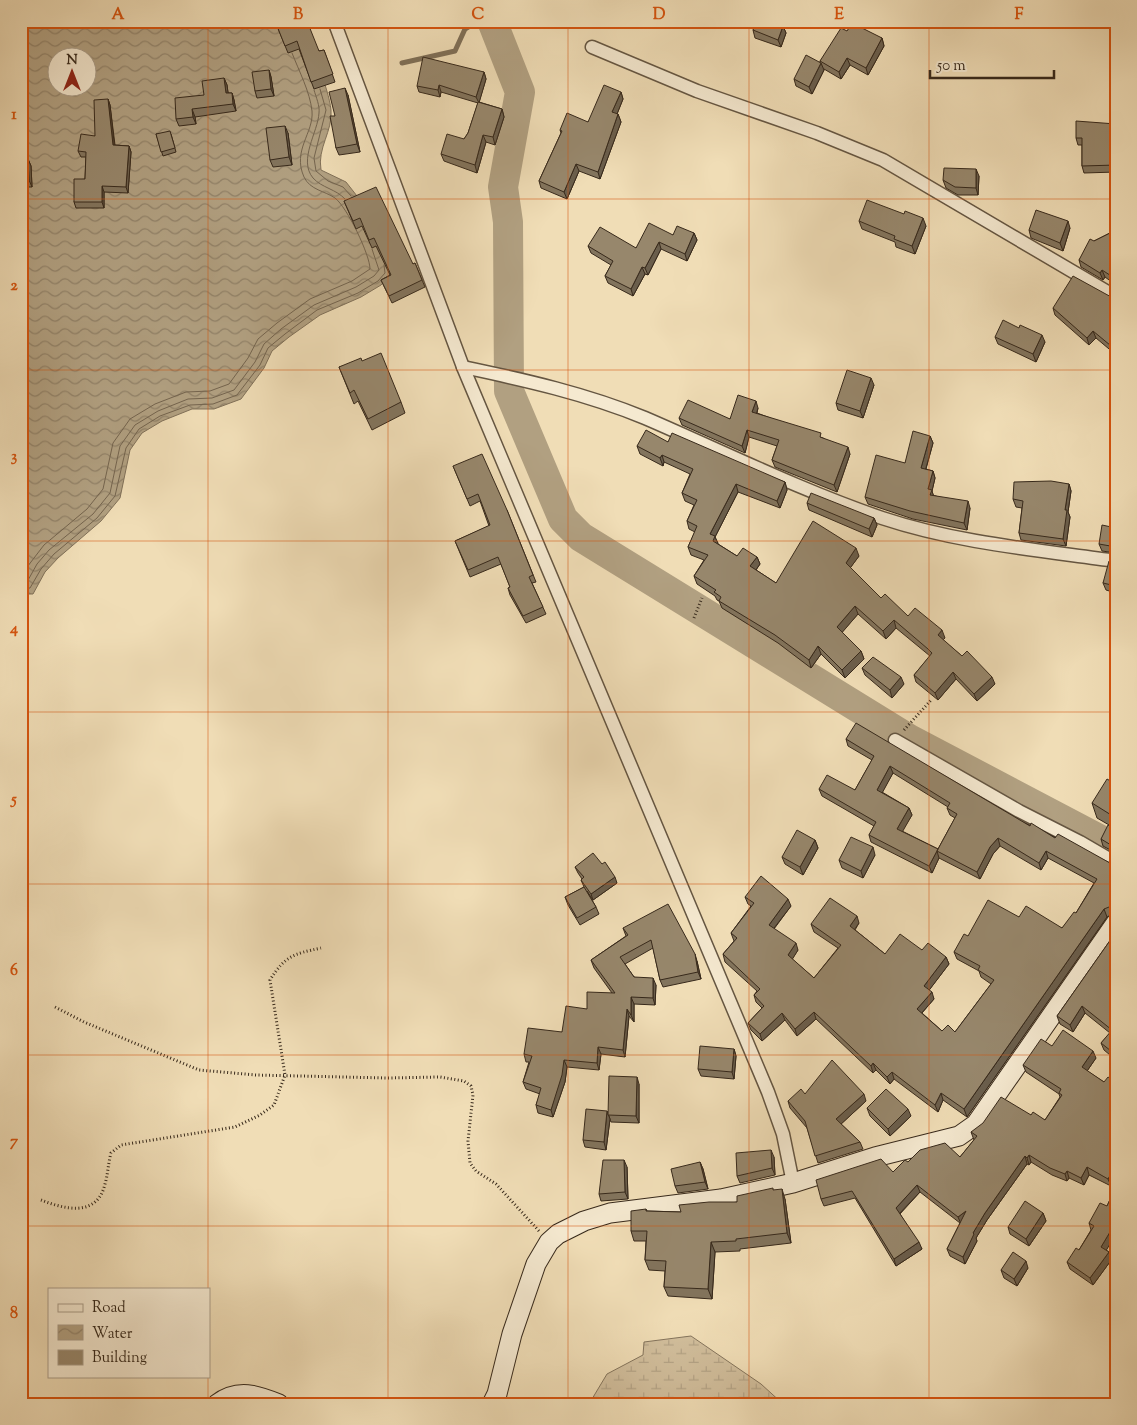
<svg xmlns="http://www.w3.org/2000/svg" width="1137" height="1425" viewBox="0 0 1137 1425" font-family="'Sorts Mill Goudy',serif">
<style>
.wetland{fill:url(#wetland-marsh);stroke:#84745c}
.water{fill:url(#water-waves);stroke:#807058;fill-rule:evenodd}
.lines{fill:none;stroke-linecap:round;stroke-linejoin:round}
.shore{stroke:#74644e;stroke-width:1}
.stream{stroke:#807058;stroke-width:5}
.river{stroke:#b1a081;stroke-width:30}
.street-casing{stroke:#655642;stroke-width:15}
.secondary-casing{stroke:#37291b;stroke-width:21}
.path{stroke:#37291b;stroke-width:3;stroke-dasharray:1 2.5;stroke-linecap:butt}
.street{stroke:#f5e9d0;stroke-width:12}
.secondary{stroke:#f5e9d0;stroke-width:19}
.wall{fill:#82745d;stroke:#37291b;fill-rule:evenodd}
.shaded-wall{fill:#6a5e4c;stroke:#37291b}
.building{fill:#97876c;stroke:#37291b}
.grid{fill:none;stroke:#d6540e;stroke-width:1;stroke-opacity:0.55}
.neatline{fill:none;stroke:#d6540e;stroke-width:2}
.grid-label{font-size:16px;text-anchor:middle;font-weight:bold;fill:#d6540e}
</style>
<defs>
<pattern id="wetland-marsh" width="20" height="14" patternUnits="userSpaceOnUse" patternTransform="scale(1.25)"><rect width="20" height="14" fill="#d1be9c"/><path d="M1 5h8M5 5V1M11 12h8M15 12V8" fill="none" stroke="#b4a386"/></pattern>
<pattern id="water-waves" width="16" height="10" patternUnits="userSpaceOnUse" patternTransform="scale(1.25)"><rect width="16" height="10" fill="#b1a081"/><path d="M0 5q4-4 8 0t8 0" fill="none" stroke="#918269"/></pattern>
</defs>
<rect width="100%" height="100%" fill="#f0ddb6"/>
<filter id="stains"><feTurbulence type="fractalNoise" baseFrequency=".004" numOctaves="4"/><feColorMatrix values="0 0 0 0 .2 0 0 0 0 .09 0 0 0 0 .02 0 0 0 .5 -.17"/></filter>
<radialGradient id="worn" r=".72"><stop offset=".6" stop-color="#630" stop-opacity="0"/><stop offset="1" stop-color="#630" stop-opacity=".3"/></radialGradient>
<path class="wetland" d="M691,1336L761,1384L783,1404H592V1399L607,1374L643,1355L644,1342Z"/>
<path class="water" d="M21,21H301C309,43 329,88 331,110C333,131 317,148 321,170L346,182L357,196L391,274L381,285L361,297L320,315L289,337L272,351L264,368L241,399L214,409H192L162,421L142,433L130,450L120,498L101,521L58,558L45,572L33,594H21ZM58,58H88V88H58Z"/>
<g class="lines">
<g class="shore">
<path d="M320,89L326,110L314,158L316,171L328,181L343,187L351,196"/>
<path d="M314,90C316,97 320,106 319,113C318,132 298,160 313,178C322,188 336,189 345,199"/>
<path d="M21,575L44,545L87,509L103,489L113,443L130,419L155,404L186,392L210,391L229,384L248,358L258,339L277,323L310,299L352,281L370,269C370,255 347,207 335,198C325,191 310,190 304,177C292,150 314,133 312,111C310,92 299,71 292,53"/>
<path d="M21,583L27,582L37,564L49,550L93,514L110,493L120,446L135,425L158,411L188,399L212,398L234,390L255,362L264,344L281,329L314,305L356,287L374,276L379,270L372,249"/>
<path d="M21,589L30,588L41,569L54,554L97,518L115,496L126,448L139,429L160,416L190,405L213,404L237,395L260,365L268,348L285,334L317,310L358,293L378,281L385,273L384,265"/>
</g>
<path class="stream" d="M402,63L455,51L465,29L478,21"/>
<path class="river" d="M492,21L520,92L503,187L508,222L509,391L563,519L581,537L909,739L1116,848"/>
<defs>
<g id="street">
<path d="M334,21L463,367L768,1092L783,1134L793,1183"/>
<path d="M592,47L697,91L817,133L883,160L1116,297"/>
<path d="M463,367C525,380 587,394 645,418C724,452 800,490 882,518C957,543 1038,550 1116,561"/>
<path d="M895,740L1019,811L1080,842L1116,863"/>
</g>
<g id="secondary">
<path d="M217,1404C238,1388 257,1395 279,1404"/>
<path d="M492,1404L497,1394L512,1334L536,1264L549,1242L558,1234L584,1221L610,1213L721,1199L793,1183L875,1157L959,1136L976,1124L1116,923"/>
</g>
</defs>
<use href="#street" class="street-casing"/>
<use href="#secondary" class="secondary-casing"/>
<g class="path">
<path d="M694,618L702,598"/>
<path d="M904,730L932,699"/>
<path d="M55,1007L84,1022L199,1070L256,1075L387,1078L440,1077L464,1081L471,1086L473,1095L468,1141L470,1163L476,1171L496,1184L539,1231"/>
<path d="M41,1200C64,1209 97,1218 105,1184C108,1174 108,1164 111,1153L121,1145L235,1127L260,1115L274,1105L285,1075L270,980C285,956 293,954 321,948"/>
</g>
<use href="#street" class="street"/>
<use href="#secondary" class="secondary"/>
</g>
<g class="wall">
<path d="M275,21L319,51L324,50L335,82L314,89L299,49L288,53Z"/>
<path d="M783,26L786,33L781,47L755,38L753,30Z"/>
<path d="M847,31L882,38L884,46L868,75L850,65L841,79L824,69V70L812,94L796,86L794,79L820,62V61Z"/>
<path d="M269,70L271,77L274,96L257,98L255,91Z"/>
<path d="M484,72L486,79L479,102L502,109L504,117L495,145L486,142L477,173L444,161L441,154L464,139L468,133L478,103L441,92L440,97L419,92L417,86Z"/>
<path d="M224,78L227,85L228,93H232L234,100L236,111L195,117L196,124L179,126L176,119Z"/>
<path d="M621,92L623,99L617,114H618L621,122L600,179L579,171L567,199L541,188L539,181L561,133L560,130L588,122Z"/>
<path d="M348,95L360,152L339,155L336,148L335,116Z"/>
<path d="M108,99L110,105L115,145L129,146L131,152L128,193L104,192V208H76L74,202L85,179L86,157H81L78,151L95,136Z"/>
<path d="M1116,124V172L1084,173L1082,166V145H1078L1076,138Z"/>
<path d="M288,133L292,165L273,167L270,160Z"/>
<path d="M156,134H171L176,152L163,156Z"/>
<path d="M21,159H28L31,166L32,187H21Z"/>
<path d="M979,176L978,195H958L946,188L943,180Z"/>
<path d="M344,201L413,264L415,263L425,287L392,303L381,280L390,275L376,246L372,248L362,226L356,229Z"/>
<path d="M859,221L926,226L915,254L896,247L895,242L862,229Z"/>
<path d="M1070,228L1063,251L1031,238L1029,230Z"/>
<path d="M1116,230V285L1105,277L1103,280L1081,267L1079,260L1094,241Z"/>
<path d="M694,233L697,240L687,261L661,249L648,275L645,274L633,296L608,283L605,276L611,265L591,253L588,246L636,248L673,235Z"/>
<path d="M1116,301V367L1114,365L1111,358L1115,354L1096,338L1089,345L1055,315L1053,308Z"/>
<path d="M995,337L1045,342L1036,362L998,344Z"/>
<path d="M362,361L401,402L405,413L372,430L358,401L354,404L339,367Z"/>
<path d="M874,385L863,418L838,410L836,403Z"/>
<path d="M758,408L757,413L823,438L850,454L837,492L775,467L772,460L777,446L749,437L745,453L682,425L679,418L730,419Z"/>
<path d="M930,436L933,443L926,469L933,471L935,478L932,491L933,495L970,508L967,530L913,519L868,504L865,497L905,463Z"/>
<path d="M668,442L785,482L787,490L780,508L738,492L715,537L718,544L737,556L757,557L760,564L756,570L776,583L859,556L850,568L881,598L908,616L945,638L943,640L995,684L977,701L956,679L938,700L916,682L914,675L930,656L896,628L886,639L858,614L842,632L861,651L864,659L845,678L821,654L811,668L778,643L722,608L719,601L717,600L715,596L697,584L694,576L704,560L691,555L688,547L695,532L689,529L687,521L694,505L685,501L682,493L690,474L664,462L663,466L640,454L637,446Z"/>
<path d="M453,466L507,510L536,582L532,583L546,614L526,623L510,595L508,588L510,587L501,564L470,577L455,541L489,526L480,501L470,506Z"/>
<path d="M1069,484L1071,491L1068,512L1070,517L1066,546L1021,540L1019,533L1022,508L1016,507L1013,499Z"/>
<path d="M807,503L874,518L877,525L872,537L809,510Z"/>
<path d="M1116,528V553L1102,551L1099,544Z"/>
<path d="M1116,561V593L1106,590L1103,583Z"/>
<path d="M862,668L904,684L892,698L865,675Z"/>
<path d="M846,739L1110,863H1116V912L1107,917L967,1117L943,1100L938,1112L894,1079L890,1084L876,1070L873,1073L816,1019L797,1036L785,1020L762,1041L751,1030L748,1023L762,1008L756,1002L754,995L757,991L725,962L723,954L734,941L731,933L751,906L748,904L745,897L791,906L774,929L798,950L792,959L814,978L838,948L814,932L811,924L859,923L855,930L885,954L922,950L946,957L949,964L929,990L934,999L922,1013L942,1031L955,1032L991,984L981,977L979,971L957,959L954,952L968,936L1019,917L1062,928L1076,913L1094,883L1048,858L1041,870L1000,846L993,854L980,879L939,858L932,873L871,842L869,835L874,826L822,796L819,789L855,790L872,760L848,746ZM893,773L948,807L947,808L950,815L955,818L938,849L902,831L912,815L909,808L882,792Z"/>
<path d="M1116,784V829L1097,818L1092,803Z"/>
<path d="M1116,830V853L1103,846L1101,839Z"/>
<path d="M815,840L818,848L803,875L785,864L782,857Z"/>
<path d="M875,855L863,878L842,868L839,860Z"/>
<path d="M575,867L617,883L593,900L587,891L596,907L599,914L580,925L568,905L565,897L584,887L581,880L582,879L578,873Z"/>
<path d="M623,928L697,961L701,979L663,987L660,980L653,948L625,964L634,977L656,985L655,1005L634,1004V1022L629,1016L625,1057L601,1054L599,1070L567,1067L565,1082L553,1117L538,1113L536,1105L540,1094L526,1089L523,1082L529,1062H526L524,1054L562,1032L587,1009L612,993L594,968L591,960L626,936Z"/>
<path d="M1116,932V1060L1104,1050L1101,1043L1110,1033L1085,1013L1073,1032L1060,1024L1057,1016Z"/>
<path d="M1052,1046L1096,1058L1087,1071L1104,1082L1111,1186L1089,1175L1084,1185L1069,1178L1067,1181L1052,1175L1031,1162L1029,1165L1027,1164L987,1220L976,1238L977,1241L965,1264L950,1256L947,1249L960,1223L920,1192L900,1214L922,1249L896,1266L855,1198L824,1206L821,1199L893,1172L908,1162L960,1157L974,1140L971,1132L1031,1115L1045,1120L1060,1097L1059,1094L1026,1072L1023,1065Z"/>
<path d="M734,1049L736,1056L734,1079L701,1076L698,1069Z"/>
<path d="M639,1084V1123L611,1122L608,1115Z"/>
<path d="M805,1094L866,1101L841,1124L860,1142L863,1149L818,1163L807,1128L790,1108L788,1101Z"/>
<path d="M867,1108L911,1116L890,1136L870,1116Z"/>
<path d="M607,1111L610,1119L606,1150L585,1147L583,1140Z"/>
<path d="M774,1157L775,1175L740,1183L737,1176Z"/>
<path d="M700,1162L703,1169L708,1189L678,1193L675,1186Z"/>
<path d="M627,1167L628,1199L601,1201L599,1194Z"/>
<path d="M1116,1187V1241L1113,1239L1106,1250L1109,1252L1112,1259L1093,1285L1070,1269L1067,1262L1079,1250L1091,1230L1089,1223L1107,1206Z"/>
<path d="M774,1190L785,1199L791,1243L740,1249V1251L715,1252L712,1299L668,1296L664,1287L665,1271L649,1270L645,1260L646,1241H634L631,1231L646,1209L647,1211L681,1212L737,1202Z"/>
<path d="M1043,1213L1046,1221L1029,1246L1010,1234L1008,1227Z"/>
<path d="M1028,1268L1017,1286L1004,1278L1001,1270Z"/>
</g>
<g class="shaded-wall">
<path d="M783,26L786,33L781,47L778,40Z"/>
<path d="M882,38L884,46L868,75L866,68Z"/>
<path d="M847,58L850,65L841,79L839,72Z"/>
<path d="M821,63L824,70L812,94L809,87Z"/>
<path d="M269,70L271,77L274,96L271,89Z"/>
<path d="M484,72L486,79L479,103L476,97Z"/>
<path d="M224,78L227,85L229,100L226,93Z"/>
<path d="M439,85L441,92L440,97L438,90Z"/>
<path d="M345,88L348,95L360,152L357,144Z"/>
<path d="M621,92L623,99L615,119L612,112Z"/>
<path d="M232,93L234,100L236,111L233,104Z"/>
<path d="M108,99L110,105L115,151L113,145Z"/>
<path d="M192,109L195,117L196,124L193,117Z"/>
<path d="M502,109L504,117L495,145L493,137Z"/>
<path d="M618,114L621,122L600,179L598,172Z"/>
<path d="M285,126L288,133L292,165L289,157Z"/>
<path d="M483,135L486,142L477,173L475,165Z"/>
<path d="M129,146L131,152L128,193L126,187Z"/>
<path d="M28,159L31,166L32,187L29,180Z"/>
<path d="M576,164L579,171L567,199L564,192Z"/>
<path d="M976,169L979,176L978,195L976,188Z"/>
<path d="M102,186L104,192V208L102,202Z"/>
<path d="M923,218L926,226L915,254L912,246Z"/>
<path d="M1068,221L1070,228L1063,251L1060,243Z"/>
<path d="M694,233L697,240L687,261L685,254Z"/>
<path d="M659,242L661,249L648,275L645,268Z"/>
<path d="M642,267L645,274L633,296L631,289Z"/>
<path d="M1102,270L1105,277L1103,280L1100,273Z"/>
<path d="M1093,331L1096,338L1089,345L1087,338Z"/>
<path d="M1042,335L1045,342L1036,362L1033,354Z"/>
<path d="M871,378L874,385L863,418L860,411Z"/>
<path d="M756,401L758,408L755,419L752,412Z"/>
<path d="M747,430L749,437L745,453L742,446Z"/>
<path d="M930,436L933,443L924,475L921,468Z"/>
<path d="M848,447L850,454L837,492L834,485Z"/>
<path d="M662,455L664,462L663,466L660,458Z"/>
<path d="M933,471L935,478L932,491L934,497L933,502L928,489Z"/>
<path d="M785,482L787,490L780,508L777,501Z"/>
<path d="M736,484L738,492L715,537L718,543L716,549L710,534Z"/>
<path d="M1069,484L1071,491L1068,512L1070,517L1066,546L1063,539L1065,510Z"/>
<path d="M968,501L970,508L967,530L964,523Z"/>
<path d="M874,518L877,525L872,537L869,529Z"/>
<path d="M856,548L859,556L848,571L846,563Z"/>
<path d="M757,557L760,564L753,574L750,566Z"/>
<path d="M855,606L858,614L840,635L837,627Z"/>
<path d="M894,620L896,628L886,639L883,631Z"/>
<path d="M942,630L945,638L940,643L938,635Z"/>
<path d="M818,646L821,654L811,668L809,660Z"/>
<path d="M861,651L864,659L845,678L842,670Z"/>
<path d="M953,672L956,679L938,700L935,693Z"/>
<path d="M901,677L904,684L892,698L890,690Z"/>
<path d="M992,677L995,684L977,701L974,694Z"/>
<path d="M890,766L893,773L880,797L877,790Z"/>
<path d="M1116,791V812L1111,799Z"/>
<path d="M909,808L912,815L900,836L897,829Z"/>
<path d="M998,838L1000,846L993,854L980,879L977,872L990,847Z"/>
<path d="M815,840L818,848L803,875L800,867Z"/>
<path d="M873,847L875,855L863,878L861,871Z"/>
<path d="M937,851L939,858L932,873L929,866Z"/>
<path d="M1046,851L1048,858L1041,870L1039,863Z"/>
<path d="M615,877L617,883L593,900L591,894Z"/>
<path d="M788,899L791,906L771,932L769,925Z"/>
<path d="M1104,909L1107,917L967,1117L964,1109Z"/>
<path d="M857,916L859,923L852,933L850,926Z"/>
<path d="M796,943L798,950L790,963L788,955Z"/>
<path d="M695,954L697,961L701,979L698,972Z"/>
<path d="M946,957L949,964L927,993L924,986Z"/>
<path d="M653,978L656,985L655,1005L653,998Z"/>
<path d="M932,992L934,999L919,1016L917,1009Z"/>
<path d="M631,997L634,1004V1022L631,1015Z"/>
<path d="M1082,1006L1085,1013L1073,1032L1070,1025Z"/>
<path d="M627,1009L629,1016L625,1057L623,1050Z"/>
<path d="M814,1012L816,1019L797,1036L795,1029Z"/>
<path d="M782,1013L785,1020L762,1041L760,1034Z"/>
<path d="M598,1047L601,1054L599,1070L597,1063Z"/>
<path d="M734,1049L736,1056L734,1079L732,1072Z"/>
<path d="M1093,1051L1096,1058L1085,1074L1082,1067Z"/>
<path d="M564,1060L567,1067L565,1082L553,1117L551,1110Z"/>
<path d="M873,1063L876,1070L873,1073L871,1066Z"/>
<path d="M892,1072L894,1079L890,1084L887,1077Z"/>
<path d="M637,1077L639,1084V1123L636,1116Z"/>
<path d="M941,1093L943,1100L938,1112L935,1105Z"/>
<path d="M864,1094L866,1101L839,1126L836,1119Z"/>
<path d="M908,1109L911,1116L890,1136L888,1129Z"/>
<path d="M607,1111L610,1119L606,1150L604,1142Z"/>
<path d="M771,1150L774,1157L775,1175L772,1168Z"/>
<path d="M1029,1155L1031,1162L1029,1165L1027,1158Z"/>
<path d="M1025,1156L1027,1164L987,1220L976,1238L977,1241L965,1264L963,1257L973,1233L985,1213Z"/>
<path d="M624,1160L627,1167L628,1199L625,1192Z"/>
<path d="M700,1162L703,1169L708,1189L705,1182Z"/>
<path d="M1116,1165V1177L1111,1186L1108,1179Z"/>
<path d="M1087,1167L1089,1175L1084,1185L1081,1178Z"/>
<path d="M1067,1171L1069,1178L1067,1181L1065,1174Z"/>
<path d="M917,1185L920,1192L898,1215L896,1208Z"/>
<path d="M782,1189L785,1199L791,1243L787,1233Z"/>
<path d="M966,1211L961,1224L958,1217Z"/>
<path d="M1043,1213L1046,1221L1029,1246L1026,1239Z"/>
<path d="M1110,1232L1113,1239L1104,1254L1101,1247Z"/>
<path d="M711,1242L715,1252L712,1299L708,1289Z"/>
<path d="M919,1242L922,1249L896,1266L894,1259Z"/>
<path d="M1109,1252L1112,1259L1093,1285L1090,1278Z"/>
<path d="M1026,1261L1028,1268L1017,1286L1014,1279Z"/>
</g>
<g class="building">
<path d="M275,21H307L319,51L324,50L333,74L311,82L297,41L285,46Z"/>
<path d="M756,21H770L783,26L778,40L753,30Z"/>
<path d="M852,23L882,38L866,68L847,58L839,72L820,61L841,28L847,31Z"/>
<path d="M806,55L821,63L809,87L794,79Z"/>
<path d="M423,57L484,72L476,97L439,85L438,90L417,86Z"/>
<path d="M269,70L271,89L255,91L252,72Z"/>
<path d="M224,78L226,93H232L233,104L192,109L193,117L176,119L175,98L204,95L202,81Z"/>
<path d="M604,85L621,92L612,112L618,114L598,172L576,164L564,192L539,181L562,131L560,130L567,113L588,122Z"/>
<path d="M345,88L357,144L336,148L330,116H335L329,92Z"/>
<path d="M108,99L113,145L129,146L126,187L102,186V202H74V179H85L86,152L78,151L81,134L95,136L94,100Z"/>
<path d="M478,102L502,109L493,137L483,135L475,165L441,154L447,134L464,139L468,133Z"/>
<path d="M1076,121L1116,124V165L1082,166V138H1076Z"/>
<path d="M285,126L289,157L270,160L266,128Z"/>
<path d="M170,131L175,148L161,152L156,134Z"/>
<path d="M21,159H28L29,180H21Z"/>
<path d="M944,168L976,169V188L955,187L943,180Z"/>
<path d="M376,187L413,264L415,263L422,280L389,296L381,280L391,275L374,238L369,240L360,218L353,221L344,201Z"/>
<path d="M867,200L904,214L905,211L923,218L912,246L894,239L895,236L859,221Z"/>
<path d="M1036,210L1068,221L1060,243L1029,230Z"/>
<path d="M649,223L673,235L677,226L694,233L685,254L659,242L645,268L642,267L631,289L605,276L613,261L588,246L600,227L636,248Z"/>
<path d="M1116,230V279L1102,270L1100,273L1079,260L1090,239L1094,241Z"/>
<path d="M1073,276L1113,298L1116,301V350L1093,331L1087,338L1053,308Z"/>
<path d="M1003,320L1019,328L1020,325L1042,335L1033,354L995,337Z"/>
<path d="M381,353L401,402L368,419L354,390L350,393L339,367L361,358L362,361Z"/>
<path d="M1116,354V362L1111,358Z"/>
<path d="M847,370L871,378L860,411L836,403Z"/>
<path d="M738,395L756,401L752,412L821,433L820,437L848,447L834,485L772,460L779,440L747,430L742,446L679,418L688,400L730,419Z"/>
<path d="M646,430L668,442L672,433L785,482L777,501L736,484L710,534L715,536L713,541L737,556L743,548L757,557L750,566L776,583L813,521L856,548L846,563L881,598L885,594L908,616L915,608L942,630L938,635L962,656L967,651L992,677L974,694L953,672L935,693L914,675L932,653L928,649L894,620L883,631L855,606L837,627L861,651L842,670L818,646L809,660L775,635L719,601L721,597L714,592L716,590L694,576L708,555L688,547L697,526L687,521L697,500L682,493L693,469L662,455L660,458L637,446Z"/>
<path d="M913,431L930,436L921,468L933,471L928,489L932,490L930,495L968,501L964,523L910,511L865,497L876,455L905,463Z"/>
<path d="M482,454L507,510L533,575L529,577L543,607L523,616L508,588L510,587L498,557L468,570L455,541L490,525L478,494L467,499L453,466Z"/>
<path d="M1051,481L1069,484L1065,510H1067L1063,539L1019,533L1023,501L1013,499L1014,482Z"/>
<path d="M811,493L874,518L869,529L807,503Z"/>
<path d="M1102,525L1116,528V547L1099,544Z"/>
<path d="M1109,561H1116V586L1103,583Z"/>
<path d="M873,657L901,677L890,690L862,668Z"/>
<path d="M856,723L1030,826L1031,823L1055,838L1058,834L1110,863H1116V906L1114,905L1104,909L964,1109L941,1093L935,1105L892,1072L887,1077L873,1063L871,1066L814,1012L795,1029L782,1013L760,1034L748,1023L764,1006L754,995L760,989L723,954L737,938L731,933L754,903L745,897L761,876L788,899L769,925L796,943L788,955L814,978L841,945L811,924L830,898L857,916L850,926L885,954L900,934L922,950L928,943L946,957L924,986L932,992L917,1009L942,1031L948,1025L955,1032L994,980L978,970L980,966L954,952L964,934L968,936L988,900L1019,917L1026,906L1062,928L1074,912L1076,913L1097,879L1046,851L1039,863L998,838L990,847L977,872L937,851L957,814L947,808L950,803L890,766L877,790L909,808L897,829L938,849L929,866L869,835L876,822L819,789L827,775L855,790L874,756L846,739Z"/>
<path d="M1107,779L1116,784V791L1111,799L1116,802V818L1092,803Z"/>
<path d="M1108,825L1116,830V848L1101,839Z"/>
<path d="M797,830L815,840L800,867L782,857Z"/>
<path d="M851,837L873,847L861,871L839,860Z"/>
<path d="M593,853L602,864L605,862L615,877L591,894L581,880L584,877L575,867Z"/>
<path d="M584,887L596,907L577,918L565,897Z"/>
<path d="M668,904L695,954L698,972L660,980L651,940L620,957L634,977L653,978V998L631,997V1015L627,1009L623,1050L598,1047L597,1063L564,1060L562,1075L551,1110L536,1105L541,1088L523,1082L532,1056L524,1054L528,1028L562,1032L566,1006L587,1009V992L615,993L591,960L628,935L623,928Z"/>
<path d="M1116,932V1055L1101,1043L1112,1030L1082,1006L1070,1025L1057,1016Z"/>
<path d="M1063,1030L1093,1051L1082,1067L1104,1082L1108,1077L1116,1082V1165L1108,1179L1087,1167L1081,1178L1067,1171L1065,1174L1050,1168L1029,1155L1027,1158L1025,1156L985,1213L973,1233L974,1234L963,1257L947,1249L966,1211L958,1217L917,1185L896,1208L919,1242L894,1259L852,1191L821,1199L816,1180L881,1159L893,1172L905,1160L908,1162L920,1150L945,1143L960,1157L977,1136L971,1132L983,1123L1001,1097L1031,1115L1033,1112L1045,1120L1062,1095L1059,1093L1061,1089L1023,1065L1041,1039L1052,1046Z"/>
<path d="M700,1046L734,1049L732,1072L698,1069Z"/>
<path d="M832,1060L864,1094L836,1119L860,1142L815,1156L805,1121L788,1101L801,1089L805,1094Z"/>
<path d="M609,1076L637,1077L636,1116L608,1115Z"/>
<path d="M886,1089L908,1109L888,1129L867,1108Z"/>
<path d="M586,1109L607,1111L604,1142L583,1140Z"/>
<path d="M771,1150L772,1168L737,1176L736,1153Z"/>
<path d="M603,1160H624L625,1192L599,1194Z"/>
<path d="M700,1162L705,1182L675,1186L671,1169Z"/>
<path d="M1116,1187V1235L1110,1232L1101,1247L1109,1252L1090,1278L1067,1262L1076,1248L1079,1250L1094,1226L1089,1223L1100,1203L1107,1206Z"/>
<path d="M773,1188V1190L782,1189L787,1233L736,1239V1241L711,1242L708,1289L664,1287L666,1261L645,1260L647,1231H631V1211L646,1209V1211L681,1212L679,1205L709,1202H737V1196Z"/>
<path d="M1025,1201L1043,1213L1026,1239L1008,1227Z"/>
<path d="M1013,1252L1026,1261L1014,1279L1001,1270Z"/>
</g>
<path class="grid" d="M208,21V1289M388,21V1404M568,21V1404M749,21V1404M929,21V1404M21,199H1116M21,370H1116M21,541H1116M21,712H1116M21,884H1116M21,1055H1116M21,1226H1116M208,1376V1404"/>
<rect width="1137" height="1425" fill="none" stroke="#f0ddb6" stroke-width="55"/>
<rect x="48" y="1288" width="162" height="90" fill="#f5e9d0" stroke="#a99c88"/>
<rect x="58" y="1304" width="25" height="8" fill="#f5e9d0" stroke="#a99c88"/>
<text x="92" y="1312" font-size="15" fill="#37291b">Road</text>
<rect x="58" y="1325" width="25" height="15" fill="url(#water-waves)" stroke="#a99c88"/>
<text x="92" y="1338" font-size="15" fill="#37291b">Water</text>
<rect x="58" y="1350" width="25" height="15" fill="#97876c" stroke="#a99c88"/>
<text x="92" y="1362" font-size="15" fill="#37291b">Building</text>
<g transform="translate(72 72)"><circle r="24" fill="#f5e9d0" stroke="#a99c88"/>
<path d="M0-4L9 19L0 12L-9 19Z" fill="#8f2418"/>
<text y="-8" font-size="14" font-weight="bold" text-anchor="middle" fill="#37291b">N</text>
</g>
<path d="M930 70v8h124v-8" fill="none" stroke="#37291b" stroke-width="2.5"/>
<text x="937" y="70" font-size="15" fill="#37291b" stroke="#f5e9d0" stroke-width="4" paint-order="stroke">50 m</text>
<rect x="28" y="28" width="1082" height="1370" class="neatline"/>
<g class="grid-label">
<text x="118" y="19">A</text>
<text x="298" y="19">B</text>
<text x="478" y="19">C</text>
<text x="659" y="19">D</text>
<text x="839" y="19">E</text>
<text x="1019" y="19">F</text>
<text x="14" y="119">1</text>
<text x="14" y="290">2</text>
<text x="14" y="461">3</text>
<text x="14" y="633">4</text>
<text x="14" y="804">5</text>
<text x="14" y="975">6</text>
<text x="14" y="1146">7</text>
<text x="14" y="1318">8</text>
</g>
<rect width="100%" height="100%" filter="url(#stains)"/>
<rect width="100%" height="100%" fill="url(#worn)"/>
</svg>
